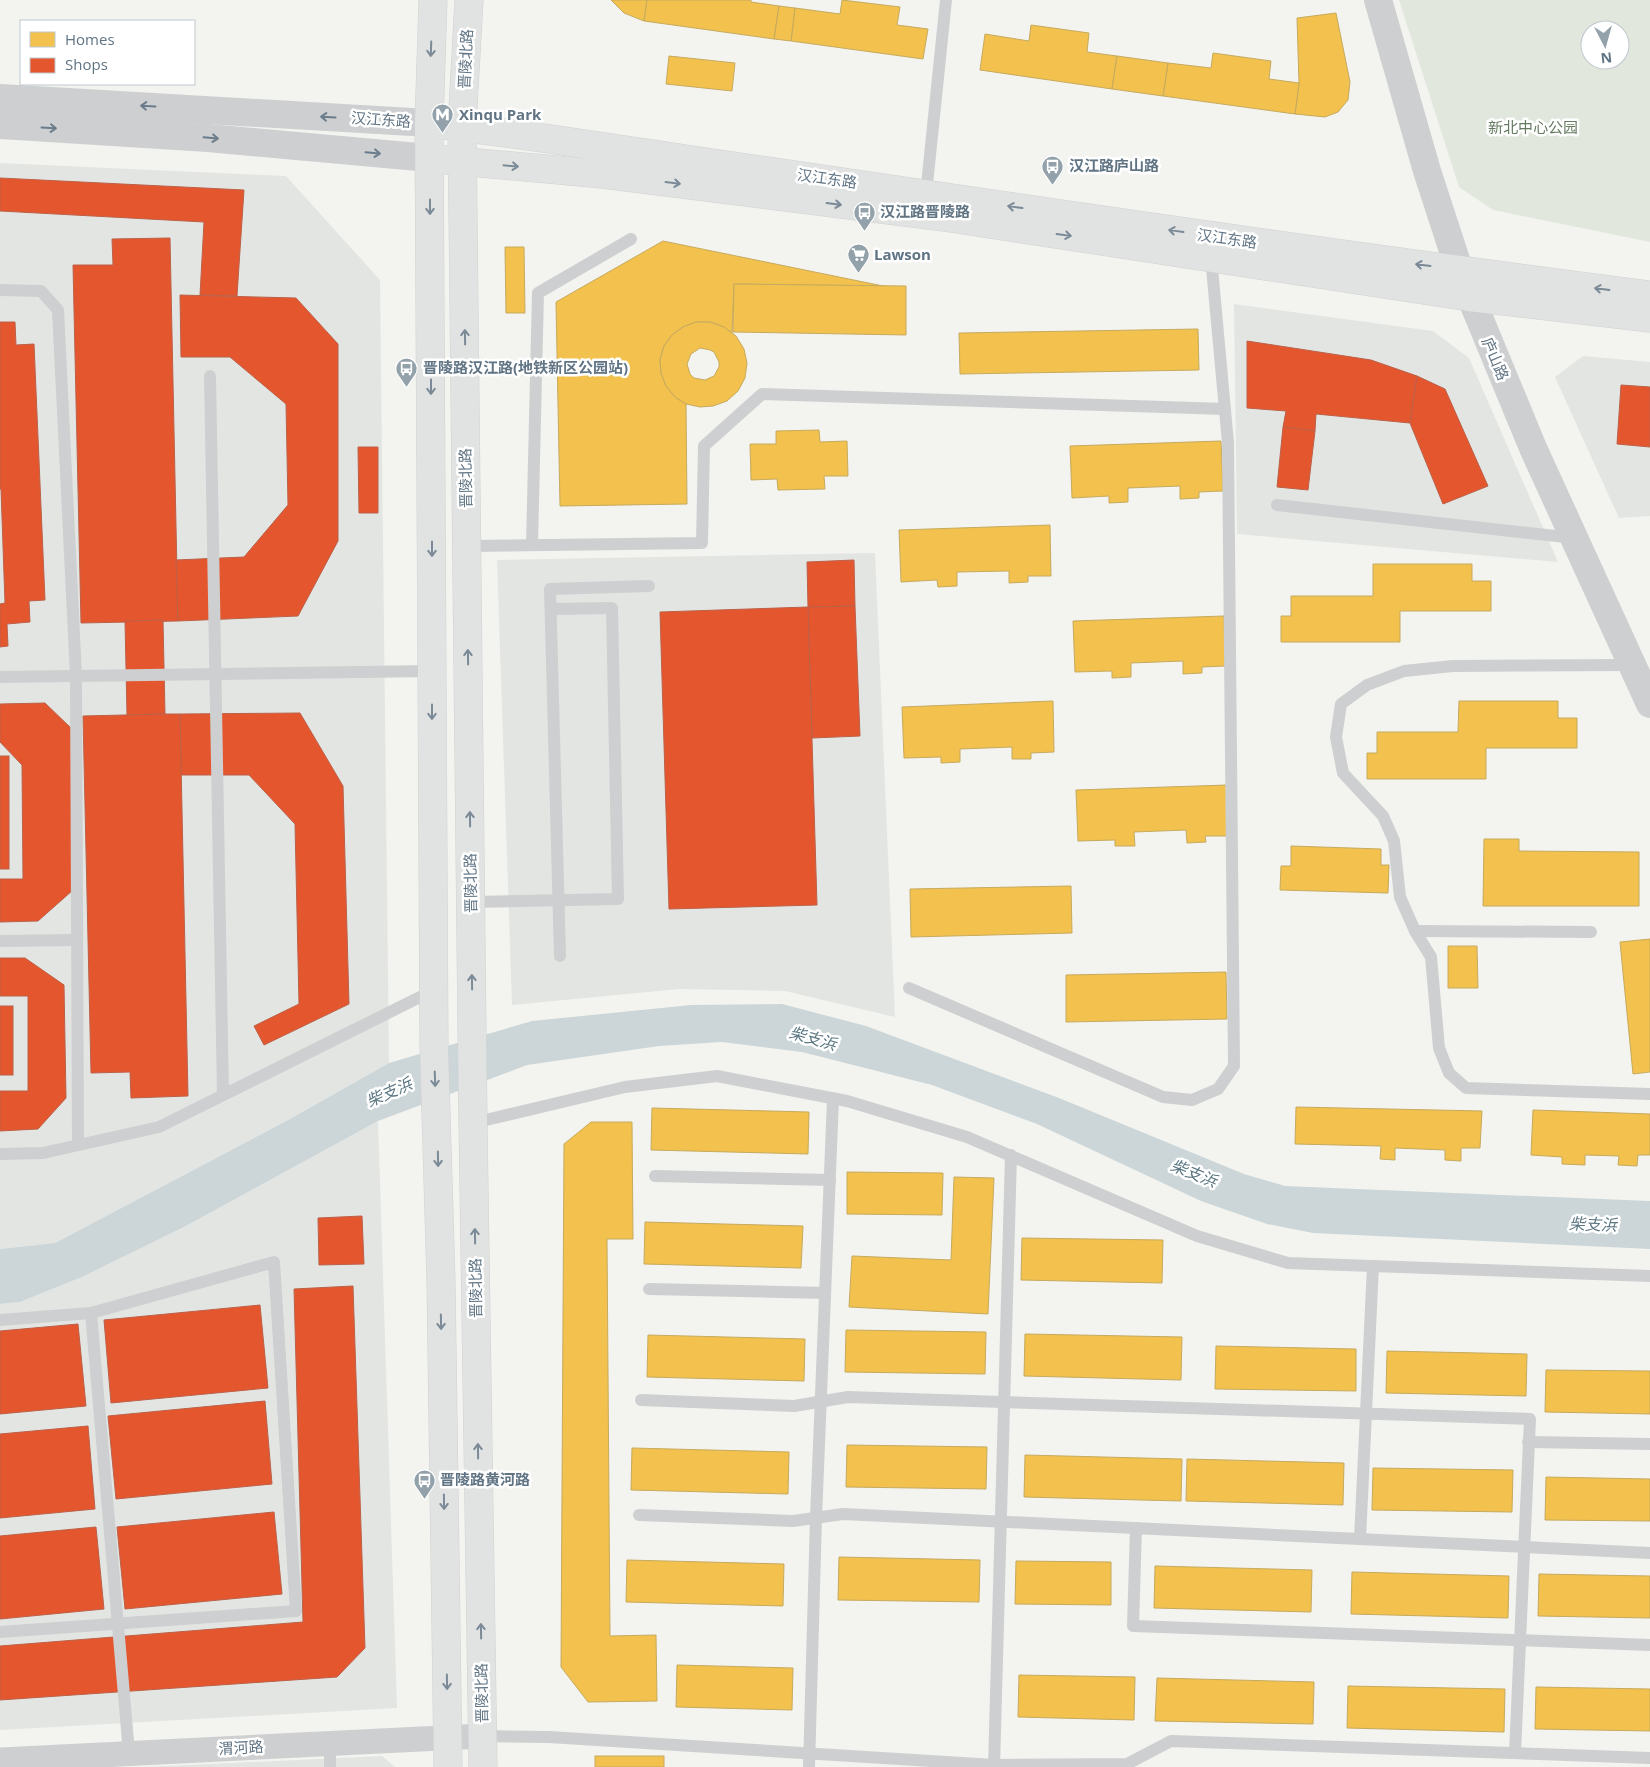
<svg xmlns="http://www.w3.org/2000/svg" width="1650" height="1767" viewBox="0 0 1650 1767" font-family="'Open Sans','Noto Sans SC',sans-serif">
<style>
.built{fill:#e3e5e3}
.green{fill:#e2e7de;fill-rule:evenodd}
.water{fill:#ccd6d8}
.homes{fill:#f2c14e;stroke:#c6aa5e;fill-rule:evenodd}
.shops{fill:#e4572e;stroke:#bc6048}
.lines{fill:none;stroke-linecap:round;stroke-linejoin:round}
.secondary-casing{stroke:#d1d2d1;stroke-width:29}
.service{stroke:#cecfd0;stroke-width:12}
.minor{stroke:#cecfd0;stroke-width:25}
.tertiary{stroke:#cecfd0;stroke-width:28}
.secondary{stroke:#e1e2e2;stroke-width:28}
.oneway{stroke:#7a8a97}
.oneway2{stroke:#6b7d8c}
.labels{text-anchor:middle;stroke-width:5;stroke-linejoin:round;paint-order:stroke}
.street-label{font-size:15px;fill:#607484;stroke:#fff}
.poi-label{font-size:15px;font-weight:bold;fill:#607484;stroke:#fff;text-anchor:start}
.park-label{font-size:15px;fill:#657a60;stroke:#fff}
.water-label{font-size:16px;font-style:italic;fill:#5b7782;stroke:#fff}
</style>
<rect width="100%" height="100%" fill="#f3f4f0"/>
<g class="built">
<path d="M0,163L286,176L380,280L389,1063L288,1120L55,1243L0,1249Z"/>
<path d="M1234,304L1433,331L1469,358L1558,562L1237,534Z"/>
<path d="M1583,356L1650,362V516L1619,518L1555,377Z"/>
<path d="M875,553L895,1017L785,991L679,989L512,1005L497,560Z"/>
<path d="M378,1121L397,1708L0,1730V1304L20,1302L82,1277L184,1227Z"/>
<path d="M382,1756L395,1767H146Z"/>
</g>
<path class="green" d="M1399,0H1650V242L1493,210L1459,187ZM1590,30H1620V60H1590Z"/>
<path class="water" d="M782,1004L866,1026L1059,1098L1244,1174L1285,1186L1650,1201V1249L1313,1233L1267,1224L1201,1201L1037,1124L932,1085L802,1052L722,1042L659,1046L527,1065L378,1121L184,1227L82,1277L20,1302L0,1304V1249L55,1243L288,1120L389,1063L532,1021L691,1005Z"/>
<g class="homes">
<path d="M611,0H647L644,21L624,13Z"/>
<path d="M647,0H751V2L779,6L774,39L644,21Z"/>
<path d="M842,0L900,7L897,25L928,29L923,59L791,41L795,8L840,14Z"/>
<path d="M779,6L795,8L791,41L774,39Z"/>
<path d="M1336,13L1350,82L1348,100L1338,112L1325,117L1295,114L1299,83L1297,18Z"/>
<path d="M1031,25L1089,33L1087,52L1117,56L1112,89L980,70L985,34L1029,41Z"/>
<path d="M1213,53L1271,61L1269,79L1299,83L1295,114L1163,96L1168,63L1211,68Z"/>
<path d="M669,56L735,63L732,91L666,84Z"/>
<path d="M1117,56L1168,63L1163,96L1112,89Z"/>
<path d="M663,241L883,286L734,284L732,333L724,327L710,322H696L683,327L672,335L664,346L660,360L661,373L666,386L675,397L686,404L687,504L560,506L556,302Z"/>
<path d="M505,247H524L525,313H506Z"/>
<path d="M734,284L906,286V335L733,332Z"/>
<path d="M696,322H710L724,327L736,336L744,349L747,363L745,378L738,391L727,401L713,406L700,407L686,404L675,397L666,386L661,373L660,360L664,346L672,335L683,327ZM700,348L710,350L714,352L719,362V367L714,376L705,380L694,378L690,374L687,364L691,354Z"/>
<path d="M1198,329L1199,370L960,374L959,333Z"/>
<path d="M819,430L820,442L847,441L848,476H824L825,489L778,490L777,479L751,480L750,444H776V431Z"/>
<path d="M1221,441L1223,491L1199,492V498L1180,499V486L1128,488V502L1109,503V496L1072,498L1070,446Z"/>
<path d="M1050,525L1051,576H1028V582L1009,583V571L957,572V586L938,587L937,580L901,582L899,530Z"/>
<path d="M1373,564H1472V581H1491V611H1400V642H1281V616H1291V596H1373Z"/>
<path d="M1224,616L1225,666L1202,667V673L1183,674V661L1131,663V677L1112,678V671L1075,672L1073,621Z"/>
<path d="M1053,701L1054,752L1031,753V759H1012V747L960,749V762L941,763V757L904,758L902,707Z"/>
<path d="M1459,701H1558V718H1577V748H1486V779H1367V753H1377V732H1458Z"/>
<path d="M1227,785L1229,836H1205L1206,842L1187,843L1186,830L1134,832L1135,846H1115V840L1078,841L1076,790Z"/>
<path d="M1484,839H1519V851L1639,852V906H1483Z"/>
<path d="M1291,846L1381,849V865H1389L1388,893L1280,890L1281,866H1291Z"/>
<path d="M1071,886L1072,933L911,937L910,889Z"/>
<path d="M1650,939V1072L1633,1074L1620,942Z"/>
<path d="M1448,946H1477L1478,988H1448Z"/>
<path d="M1226,972L1227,1019L1066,1022V975Z"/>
<path d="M1296,1107L1482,1111L1480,1148H1461V1161L1445,1160V1150L1395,1148V1160L1380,1159L1381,1146L1295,1144Z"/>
<path d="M652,1108L809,1112L808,1154L651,1150Z"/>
<path d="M1533,1110L1650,1114V1155H1638L1637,1166L1618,1165L1619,1156L1585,1155V1165L1562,1164V1157L1531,1155Z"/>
<path d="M591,1122H632L633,1239H607L610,1636L656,1635L657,1701L588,1702L561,1667L564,1144Z"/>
<path d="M847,1172L943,1173L942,1215L847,1214Z"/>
<path d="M954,1177L994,1178L988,1314L849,1307L852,1256L951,1260Z"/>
<path d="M645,1222L803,1226L801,1268L644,1264Z"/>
<path d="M1022,1238L1163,1240L1162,1283L1021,1280Z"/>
<path d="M846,1330L986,1332L985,1374L845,1372Z"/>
<path d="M1025,1334L1182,1337L1181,1380L1024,1376Z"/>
<path d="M648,1335L805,1339L804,1381L647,1377Z"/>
<path d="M1216,1346L1356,1349V1391L1215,1389Z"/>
<path d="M1387,1351L1527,1354L1526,1396L1386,1393Z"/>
<path d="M1546,1370L1650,1371V1414L1545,1412Z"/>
<path d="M847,1445L987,1447L986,1489L846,1487Z"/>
<path d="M632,1448L789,1452L788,1494L631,1490Z"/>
<path d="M1025,1455L1182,1459L1181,1501L1024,1497Z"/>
<path d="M1187,1459L1344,1463L1343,1505L1186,1501Z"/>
<path d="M1373,1468L1513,1470L1512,1512L1372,1510Z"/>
<path d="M1546,1477L1650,1479V1521L1545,1520Z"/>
<path d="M839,1557L980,1560L979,1602L838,1600Z"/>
<path d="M627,1560L784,1564L783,1606L626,1602Z"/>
<path d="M1016,1561L1111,1562V1605L1015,1604Z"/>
<path d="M1155,1566L1312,1570L1311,1612L1154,1608Z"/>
<path d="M1352,1572L1509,1576L1508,1618L1351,1614Z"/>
<path d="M1539,1574L1650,1576V1618L1538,1616Z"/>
<path d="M677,1665L793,1668L792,1710L676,1707Z"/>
<path d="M1019,1675L1135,1677L1134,1720L1018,1717Z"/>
<path d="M1157,1678L1314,1682L1313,1724L1155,1721Z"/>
<path d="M1348,1686L1505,1689L1504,1732L1347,1728Z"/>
<path d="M1536,1687L1650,1689V1731L1535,1729Z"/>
<rect x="595" y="1756" width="69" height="11"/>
</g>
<g class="shops">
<path d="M0,178L244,190L237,296L200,295L204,222L0,211Z"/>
<path d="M170,238L178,621L81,623L73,265H113L112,239Z"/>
<path d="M180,295L296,298L338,344V541L298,616L178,621L176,560L244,557L288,505L286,404L230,357H181Z"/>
<path d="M0,322H15L16,345L34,344L45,600L29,601L30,622L7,624L8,646L0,647V604L5,603L1,489H0Z"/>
<path d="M1247,341L1371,360L1417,376L1410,423L1316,414L1315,431L1283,427L1286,411L1247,408Z"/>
<path d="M1417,376L1445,389L1488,486L1443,504L1410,423Z"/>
<path d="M1621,385L1650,387V447L1617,444Z"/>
<path d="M1283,427L1315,431L1308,490L1277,487Z"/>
<path d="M358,447H378V513H359Z"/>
<path d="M854,560L855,606L808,607L807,562Z"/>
<path d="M855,606L860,736L812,738L808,607Z"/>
<path d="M808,607L817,905L669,909L660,612Z"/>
<path d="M163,620L165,714L127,715L125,621Z"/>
<path d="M45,703L73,730V890L38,921L0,922V879H23L22,765L0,742V704Z"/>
<path d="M300,713L343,786L349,1004L264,1045L254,1026L299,1004L295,824L249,775H181L180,714Z"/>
<path d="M165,714H180L188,1096L131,1098L130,1072L91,1073L83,716Z"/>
<rect x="0" y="756" width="9" height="113"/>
<path d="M0,958H25L64,985L66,1098L38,1129L0,1131V1091H28V996H0Z"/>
<rect x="0" y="1006" width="13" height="69"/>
<path d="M362,1216L364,1264L319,1265L318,1218Z"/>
<path d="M353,1286L365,1648L337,1677L0,1700V1646L303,1622L294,1289Z"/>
<path d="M260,1305L268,1388L111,1403L104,1320Z"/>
<path d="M78,1324L86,1406L0,1414V1331Z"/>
<path d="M265,1401L272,1484L116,1499L108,1416Z"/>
<path d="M88,1426L95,1509L0,1518V1434Z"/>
<path d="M274,1512L282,1594L125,1609L117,1527Z"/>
<path d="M96,1527L104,1609L0,1619V1536Z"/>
</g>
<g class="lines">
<defs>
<g id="secondary">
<path d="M433,0L429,123L434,1047L441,1281L448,1767"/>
<path d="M469,0L462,126L473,1123L483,1767"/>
<path d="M444,125L550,139C917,193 1283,248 1650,295"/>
<path d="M446,160L602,174L944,217L1469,297L1650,318"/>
</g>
</defs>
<use href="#secondary" class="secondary-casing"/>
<g class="service">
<path d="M926,194L946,0"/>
<path d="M0,290L41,291L58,310L76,676L78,1145"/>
<path d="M210,376L223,1095"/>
<path d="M1277,505L1574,538"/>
<path d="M532,545L538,293L631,239"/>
<path d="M467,546L702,543L704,446L762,394L1225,409"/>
<path d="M1632,665L1453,666L1404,671L1367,685L1341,704L1336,737L1343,773L1383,816L1394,841L1400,897L1415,931L1431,957L1439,1048L1449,1073L1466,1088L1650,1094"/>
<path d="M0,677L432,671"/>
<path d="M471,902L618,899L612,608L551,609"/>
<path d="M1415,931L1591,932"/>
<path d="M0,941L77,940"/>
<path d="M560,956L550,589L649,586"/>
<path d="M909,988L1163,1097L1192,1100L1218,1089L1234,1066L1228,443L1211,257"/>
<path d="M473,1123L625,1087L717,1076L847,1101L967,1137L1197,1236L1288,1263L1650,1276"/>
<path d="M0,1154L43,1153L159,1127L434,990"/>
<path d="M655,1176L830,1180"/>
<path d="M649,1289L825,1293"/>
<path d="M91,1313L129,1753"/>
<path d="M0,1320L91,1313L274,1262L296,1611L0,1632"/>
<path d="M641,1400L794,1406L848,1397L1530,1419L1515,1753"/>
<path d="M1528,1442L1650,1444"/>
<path d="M639,1515L793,1521L843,1514L1650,1553"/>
<path d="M1136,1528L1133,1626L1650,1645"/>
<path d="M1360,1539L1373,1266"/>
<path d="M482,1736L549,1737L994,1765L1127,1764L1171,1741L1650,1758"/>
<path d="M330,1743V1767"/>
<path d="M809,1767L816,1518L833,1099"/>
<path d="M994,1767L1011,1155"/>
</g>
<path class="minor" d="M0,1760L482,1736"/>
<g class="tertiary">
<path d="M1378,0L1427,171L1459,269L1533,448L1650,704"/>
<path d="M0,98L429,123"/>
<path d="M0,125L208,138L429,158"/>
</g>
<use href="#secondary" class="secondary"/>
</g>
<defs><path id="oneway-shaft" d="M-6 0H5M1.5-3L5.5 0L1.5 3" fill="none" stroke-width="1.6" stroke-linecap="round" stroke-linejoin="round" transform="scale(1.25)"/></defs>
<g class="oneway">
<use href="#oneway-shaft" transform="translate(431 49) rotate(92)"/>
<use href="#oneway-shaft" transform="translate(511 166) rotate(5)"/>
<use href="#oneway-shaft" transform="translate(673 183) rotate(7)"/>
<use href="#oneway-shaft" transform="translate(834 204) rotate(7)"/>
<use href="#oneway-shaft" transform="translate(430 207) rotate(90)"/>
<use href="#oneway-shaft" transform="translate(1015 207) rotate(-172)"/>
<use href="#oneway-shaft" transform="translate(1176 231) rotate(-172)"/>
<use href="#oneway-shaft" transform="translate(1064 235) rotate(8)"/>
<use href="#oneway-shaft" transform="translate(1423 265) rotate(-173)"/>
<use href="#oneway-shaft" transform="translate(1602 289) rotate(-173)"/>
<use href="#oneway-shaft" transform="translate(465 337) rotate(-91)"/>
<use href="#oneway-shaft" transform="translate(431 387) rotate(90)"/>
<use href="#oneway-shaft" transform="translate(432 549) rotate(90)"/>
<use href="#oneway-shaft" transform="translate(468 657) rotate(-91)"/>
<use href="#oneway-shaft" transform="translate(432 712) rotate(90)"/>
<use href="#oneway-shaft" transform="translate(470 819) rotate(-91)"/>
<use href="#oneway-shaft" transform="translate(472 982) rotate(-91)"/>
<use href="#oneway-shaft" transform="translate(435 1079) rotate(88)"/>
<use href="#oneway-shaft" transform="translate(438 1159) rotate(89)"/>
<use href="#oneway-shaft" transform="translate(475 1236) rotate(-91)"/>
<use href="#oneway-shaft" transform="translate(441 1322) rotate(89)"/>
<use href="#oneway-shaft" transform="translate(478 1451) rotate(-91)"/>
<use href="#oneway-shaft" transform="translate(444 1502) rotate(89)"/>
<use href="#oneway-shaft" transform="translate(481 1631) rotate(-91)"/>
<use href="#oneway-shaft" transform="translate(447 1682) rotate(89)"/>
</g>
<g class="oneway2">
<use href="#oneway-shaft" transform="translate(148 106) rotate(-177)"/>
<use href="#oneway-shaft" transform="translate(328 117) rotate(-177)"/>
<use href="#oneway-shaft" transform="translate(49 128) rotate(3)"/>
<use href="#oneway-shaft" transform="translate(211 138) rotate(5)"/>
<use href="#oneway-shaft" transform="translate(373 153) rotate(5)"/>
</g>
<defs>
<symbol id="metro-pin" viewBox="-11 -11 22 30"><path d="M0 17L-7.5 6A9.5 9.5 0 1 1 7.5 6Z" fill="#93a1aa" stroke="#fff"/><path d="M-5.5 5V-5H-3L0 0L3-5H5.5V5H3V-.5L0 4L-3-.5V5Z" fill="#fff"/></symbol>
<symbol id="bus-pin" viewBox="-11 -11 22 30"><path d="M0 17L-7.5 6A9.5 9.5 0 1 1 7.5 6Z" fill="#93a1aa" stroke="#fff"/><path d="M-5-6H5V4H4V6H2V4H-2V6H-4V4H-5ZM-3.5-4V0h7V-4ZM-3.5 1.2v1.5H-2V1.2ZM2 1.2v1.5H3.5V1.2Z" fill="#fff"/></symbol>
<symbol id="supermarket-pin" viewBox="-11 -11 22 30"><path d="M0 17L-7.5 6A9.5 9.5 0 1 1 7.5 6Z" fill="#93a1aa" stroke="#fff"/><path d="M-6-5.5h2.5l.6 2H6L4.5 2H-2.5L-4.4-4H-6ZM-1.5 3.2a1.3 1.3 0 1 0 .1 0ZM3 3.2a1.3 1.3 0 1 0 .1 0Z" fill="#fff"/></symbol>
</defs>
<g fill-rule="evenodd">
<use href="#metro-pin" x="430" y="102" width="25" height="34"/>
<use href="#bus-pin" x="1040" y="154" width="25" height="34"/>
<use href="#bus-pin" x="852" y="200" width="25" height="34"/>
<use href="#supermarket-pin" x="846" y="242" width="25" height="34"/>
<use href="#bus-pin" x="394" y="356" width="25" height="34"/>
<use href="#bus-pin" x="412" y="1468" width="25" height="34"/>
</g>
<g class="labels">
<g class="street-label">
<text transform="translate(466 59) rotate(-87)" y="5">晋陵北路</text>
<text transform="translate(381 120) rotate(4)" y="5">汉江东路</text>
<text transform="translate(827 179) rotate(8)" y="5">汉江东路</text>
<text transform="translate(1227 239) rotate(8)" y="5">汉江东路</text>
<text transform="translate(1495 359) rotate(67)" y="5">庐山路</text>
<text transform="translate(466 478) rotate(-91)" y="5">晋陵北路</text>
<text transform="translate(471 883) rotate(-91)" y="5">晋陵北路</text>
<text transform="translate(476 1288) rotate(-91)" y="5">晋陵北路</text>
<text transform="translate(482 1693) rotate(-91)" y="5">晋陵北路</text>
<text transform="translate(241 1748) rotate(-3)" y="5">渭河路</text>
</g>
<g class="poi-label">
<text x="459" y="120">Xinqu Park</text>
<text x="1069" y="171">汉江路庐山路</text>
<text x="880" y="217">汉江路晋陵路</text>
<text x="874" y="260">Lawson</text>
<text x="423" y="373">晋陵路汉江路(地铁新区公园站)</text>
<text x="440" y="1485">晋陵路黄河路</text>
</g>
<g class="park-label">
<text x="1533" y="133">新北中心公园</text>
</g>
<g class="water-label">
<text transform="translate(813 1038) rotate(16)" y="6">柴支浜</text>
<text transform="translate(389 1092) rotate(-24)" y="6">柴支浜</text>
<text transform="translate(1194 1173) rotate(22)" y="6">柴支浜</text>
<text transform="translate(1593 1224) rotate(2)" y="6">柴支浜</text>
</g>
</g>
<rect x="20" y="20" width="175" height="65" fill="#ffffff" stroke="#bfc7ce"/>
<rect x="30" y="32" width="25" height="15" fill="#f2c14e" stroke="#bfc7ce"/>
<text x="65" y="45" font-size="15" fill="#607484">Homes</text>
<rect x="30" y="58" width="25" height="15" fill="#e4572e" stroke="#bfc7ce"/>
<text x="65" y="70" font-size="15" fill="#607484">Shops</text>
<g transform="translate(1605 45) rotate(174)"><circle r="24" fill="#ffffff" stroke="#bfc7ce"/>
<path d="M0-4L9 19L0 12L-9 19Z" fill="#93a1aa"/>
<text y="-8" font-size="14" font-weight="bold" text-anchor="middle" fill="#607484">N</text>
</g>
</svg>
